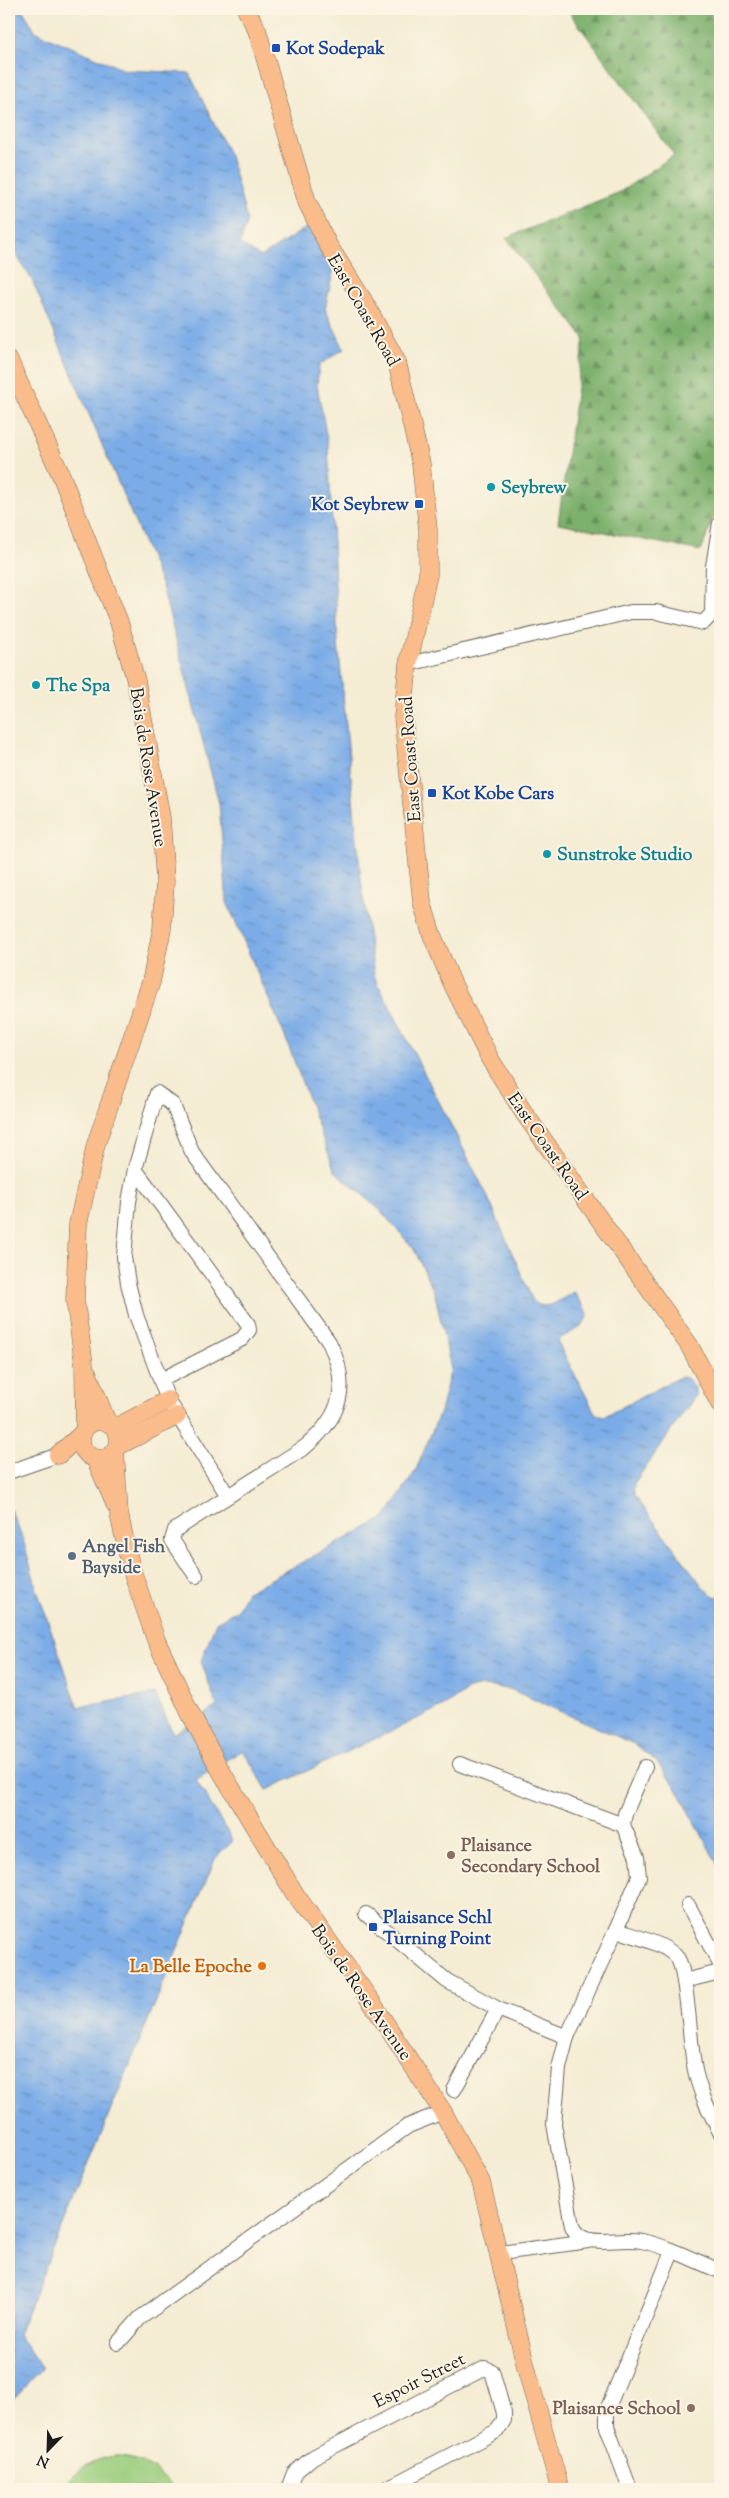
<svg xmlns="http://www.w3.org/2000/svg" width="729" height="2498" viewBox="0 0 729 2498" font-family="'Sorts Mill Goudy',serif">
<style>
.forest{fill:url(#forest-firs);stroke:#4c6644}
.park{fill:#9acd7d;stroke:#5b744c}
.water{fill:url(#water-ripples);stroke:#4c6482}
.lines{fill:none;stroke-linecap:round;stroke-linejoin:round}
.minor-casing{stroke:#68655c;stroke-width:16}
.major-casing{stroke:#68655c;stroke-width:19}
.minor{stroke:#fff;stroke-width:14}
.major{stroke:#fabc8b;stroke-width:18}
.transit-dot{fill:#1a4fb4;stroke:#fcf5e5;stroke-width:2}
.culture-dot{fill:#0f9aa8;stroke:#fcf5e5;stroke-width:2}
.service-dot{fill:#5c6f8a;stroke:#fcf5e5;stroke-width:2}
.education-dot{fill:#8d6e63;stroke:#fcf5e5;stroke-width:2}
.food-dot{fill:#e8710a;stroke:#fcf5e5;stroke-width:2}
.labels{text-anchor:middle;stroke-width:4;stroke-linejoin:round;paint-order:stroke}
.transit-label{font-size:18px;font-weight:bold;fill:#164399;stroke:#fcf5e5;text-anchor:start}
.street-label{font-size:18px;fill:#1c1c1c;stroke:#fcf5e5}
.culture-label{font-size:18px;font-weight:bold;fill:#0d838f;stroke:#fcf5e5;text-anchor:start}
.service-label{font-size:18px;font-weight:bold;fill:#4e5e75;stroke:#fcf5e5;text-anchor:start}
.education-label{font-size:18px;font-weight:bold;fill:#785e54;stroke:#fcf5e5;text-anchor:start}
.food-label{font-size:18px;font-weight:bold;fill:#c56008;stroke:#fcf5e5;text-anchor:end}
</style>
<defs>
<pattern id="forest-firs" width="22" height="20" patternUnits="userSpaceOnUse" patternTransform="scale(1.25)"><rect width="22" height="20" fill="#7bb06c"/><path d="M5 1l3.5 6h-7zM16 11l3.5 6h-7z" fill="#648e58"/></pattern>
<pattern id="water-ripples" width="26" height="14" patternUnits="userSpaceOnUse" patternTransform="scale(1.25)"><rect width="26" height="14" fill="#7bace7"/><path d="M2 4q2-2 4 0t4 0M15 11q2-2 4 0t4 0" fill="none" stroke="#648bba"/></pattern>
</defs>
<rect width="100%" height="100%" fill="#fcf5e5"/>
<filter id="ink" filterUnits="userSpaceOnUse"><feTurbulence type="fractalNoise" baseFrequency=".02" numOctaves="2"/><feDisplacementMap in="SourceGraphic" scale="10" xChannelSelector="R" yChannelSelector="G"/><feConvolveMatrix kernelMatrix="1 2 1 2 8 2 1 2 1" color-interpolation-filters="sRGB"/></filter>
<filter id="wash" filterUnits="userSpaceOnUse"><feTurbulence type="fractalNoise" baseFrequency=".0096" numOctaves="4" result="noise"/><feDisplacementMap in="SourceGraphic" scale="20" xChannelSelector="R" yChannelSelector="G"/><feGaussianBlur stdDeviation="1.12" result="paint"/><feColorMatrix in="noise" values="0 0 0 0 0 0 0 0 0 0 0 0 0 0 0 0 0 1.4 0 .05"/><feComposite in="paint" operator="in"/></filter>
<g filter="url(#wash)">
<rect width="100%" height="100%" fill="#f4ecd3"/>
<path class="forest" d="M567,9H720V501L701,551L558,523L584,338L506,238L620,192L674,155Z"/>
<path class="park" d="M118,2456C142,2460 159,2469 173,2489H63C76,2468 94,2458 118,2456Z"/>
<path class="water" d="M9,9H22L36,32L125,70L189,73L230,156L247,221L240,244L261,257L312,224L333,272L325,309L344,349L319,365L317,385L328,445L338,643L361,880L374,976L485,1191L533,1301C547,1313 560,1299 574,1292L588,1313C586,1327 571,1332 559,1339L558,1343L595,1413L603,1417L680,1377L687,1378L695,1388V1396L689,1405L635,1482L633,1489L635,1496L703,1587L713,1596L720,1597V1869L679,1792L657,1762L634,1744L510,1689L482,1686L468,1689L446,1705L267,1790L243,1750L196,1780L233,1841L215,1859L18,2334L42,2369L9,2403V1507L22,1536L38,1593L78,1707L156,1694L173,1734L217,1706L201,1661L216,1622L237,1610L247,1592L386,1517L416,1470L440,1412L451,1369L435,1294L414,1249L380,1210L335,1171L286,1039L227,902L219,803L162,586L32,280L9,243Z"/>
</g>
<g filter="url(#ink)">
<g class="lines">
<defs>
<g id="minor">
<path d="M408,664L631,612H656L703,623L712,614L713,566L720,523"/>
<path d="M135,1169L248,1324L249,1330L242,1339L161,1380"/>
<path d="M9,1472L58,1455"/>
<path d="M196,1576L172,1540L175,1530L305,1447C341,1417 351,1386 329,1342L192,1152L173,1105L157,1093L135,1169L129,1202L124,1257L128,1283L136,1315L168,1400L228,1496"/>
<path d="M460,1764L623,1825"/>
<path d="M688,1905L720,1964"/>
<path d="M366,1914L447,1981L498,2009L567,2037"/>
<path d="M616,1930L639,1877L637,1857L623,1825L625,1814L645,1767"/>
<path d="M684,1981L720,1972"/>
<path d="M454,2090L498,2009"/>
<path d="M720,2132C709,2111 698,2089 694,2065C690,2043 687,1974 678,1959C668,1944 633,1936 616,1930L567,2037L559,2068L554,2124L572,2226C582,2251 619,2236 641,2241C668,2246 695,2261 720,2271"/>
<path d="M501,2253L588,2241"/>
<path d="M118,2343L140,2318L408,2126L443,2112"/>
<path d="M288,2489L294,2473L313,2457L485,2368L492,2371L504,2413V2420L497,2431L385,2489"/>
<path d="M630,2489L607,2427V2410L672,2252"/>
</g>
<g id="major">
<path d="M246,9L257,30L307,202L328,245L363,300L397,362L421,464L428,530V575L408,664L403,717L422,902L432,935L453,985L490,1059L524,1113L689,1345L720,1404"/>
<path d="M9,361L61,475L119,622L136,681L161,818L165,882L162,929L151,982L96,1144L78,1224L75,1300L84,1364L85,1428"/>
<path d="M87,1372L107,1422"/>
<circle cx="100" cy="1440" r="19"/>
<path d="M113,1426L121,1425L168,1400"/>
<path d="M118,1446L177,1416"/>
<path d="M115,1451L119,1514L131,1568L156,1640L191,1715L221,1771L295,1894L372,2003L443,2112L481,2182L528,2375L560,2489"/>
<path d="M58,1455L82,1434"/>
<path d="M95,1458L115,1504"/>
</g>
</defs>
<use href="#minor" class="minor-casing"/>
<use href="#major" class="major-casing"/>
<use href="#minor" class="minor"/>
<use href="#major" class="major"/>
</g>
</g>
<g class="transit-dot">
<rect x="271" y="43" width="10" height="10" rx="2.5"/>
<rect x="414" y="499" width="10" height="10" rx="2.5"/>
<rect x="427" y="788" width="10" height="10" rx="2.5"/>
<rect x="368" y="1922" width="10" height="10" rx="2.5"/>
</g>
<g class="culture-dot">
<circle cx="491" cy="487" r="5"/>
<circle cx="36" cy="685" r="5"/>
<circle cx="547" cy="854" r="5"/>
</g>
<circle class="service-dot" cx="72" cy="1556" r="5"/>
<g class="education-dot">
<circle cx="451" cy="1855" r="5"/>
<circle cx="691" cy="2408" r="5"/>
</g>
<circle class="food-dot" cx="262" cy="1966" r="5"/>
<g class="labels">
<g class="transit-label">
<text x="286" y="54">Kot Sodepak</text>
<text x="409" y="510" text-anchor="end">Kot Seybrew</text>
<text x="442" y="799">Kot Kobe Cars</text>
<text x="383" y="1923">Plaisance Schl<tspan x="383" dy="21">Turning Point</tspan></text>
</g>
<g class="street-label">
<text transform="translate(364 310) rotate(60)" y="6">East Coast Road</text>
<text transform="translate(410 759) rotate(-94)" y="6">East Coast Road</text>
<text transform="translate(149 767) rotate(81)" y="6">Bois de Rose Avenue</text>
<text transform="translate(548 1146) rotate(55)" y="6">East Coast Road</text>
<text transform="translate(362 1992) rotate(55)" y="6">Bois de Rose Avenue</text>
<text transform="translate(419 2380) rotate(-27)" y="6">Espoir Street</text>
</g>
<g class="culture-label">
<text x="501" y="493">Seybrew</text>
<text x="46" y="691">The Spa</text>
<text x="557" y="860">Sunstroke Studio</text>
</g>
<g class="service-label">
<text x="82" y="1552">Angel Fish<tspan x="82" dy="21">Bayside</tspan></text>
</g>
<g class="education-label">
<text x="461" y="1851">Plaisance<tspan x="461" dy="21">Secondary School</tspan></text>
<text x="681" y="2414" text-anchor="end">Plaisance School</text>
</g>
<g class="food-label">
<text x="252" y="1972">La Belle Epoche</text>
</g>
</g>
<rect width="729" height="2498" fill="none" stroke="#fcf5e5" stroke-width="30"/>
<g transform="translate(48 2450) rotate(203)" stroke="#fcf5e5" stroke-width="4" paint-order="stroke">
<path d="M0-4L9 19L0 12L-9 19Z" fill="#1c1c1c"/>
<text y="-8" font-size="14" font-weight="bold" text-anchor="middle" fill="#1c1c1c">N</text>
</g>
</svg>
